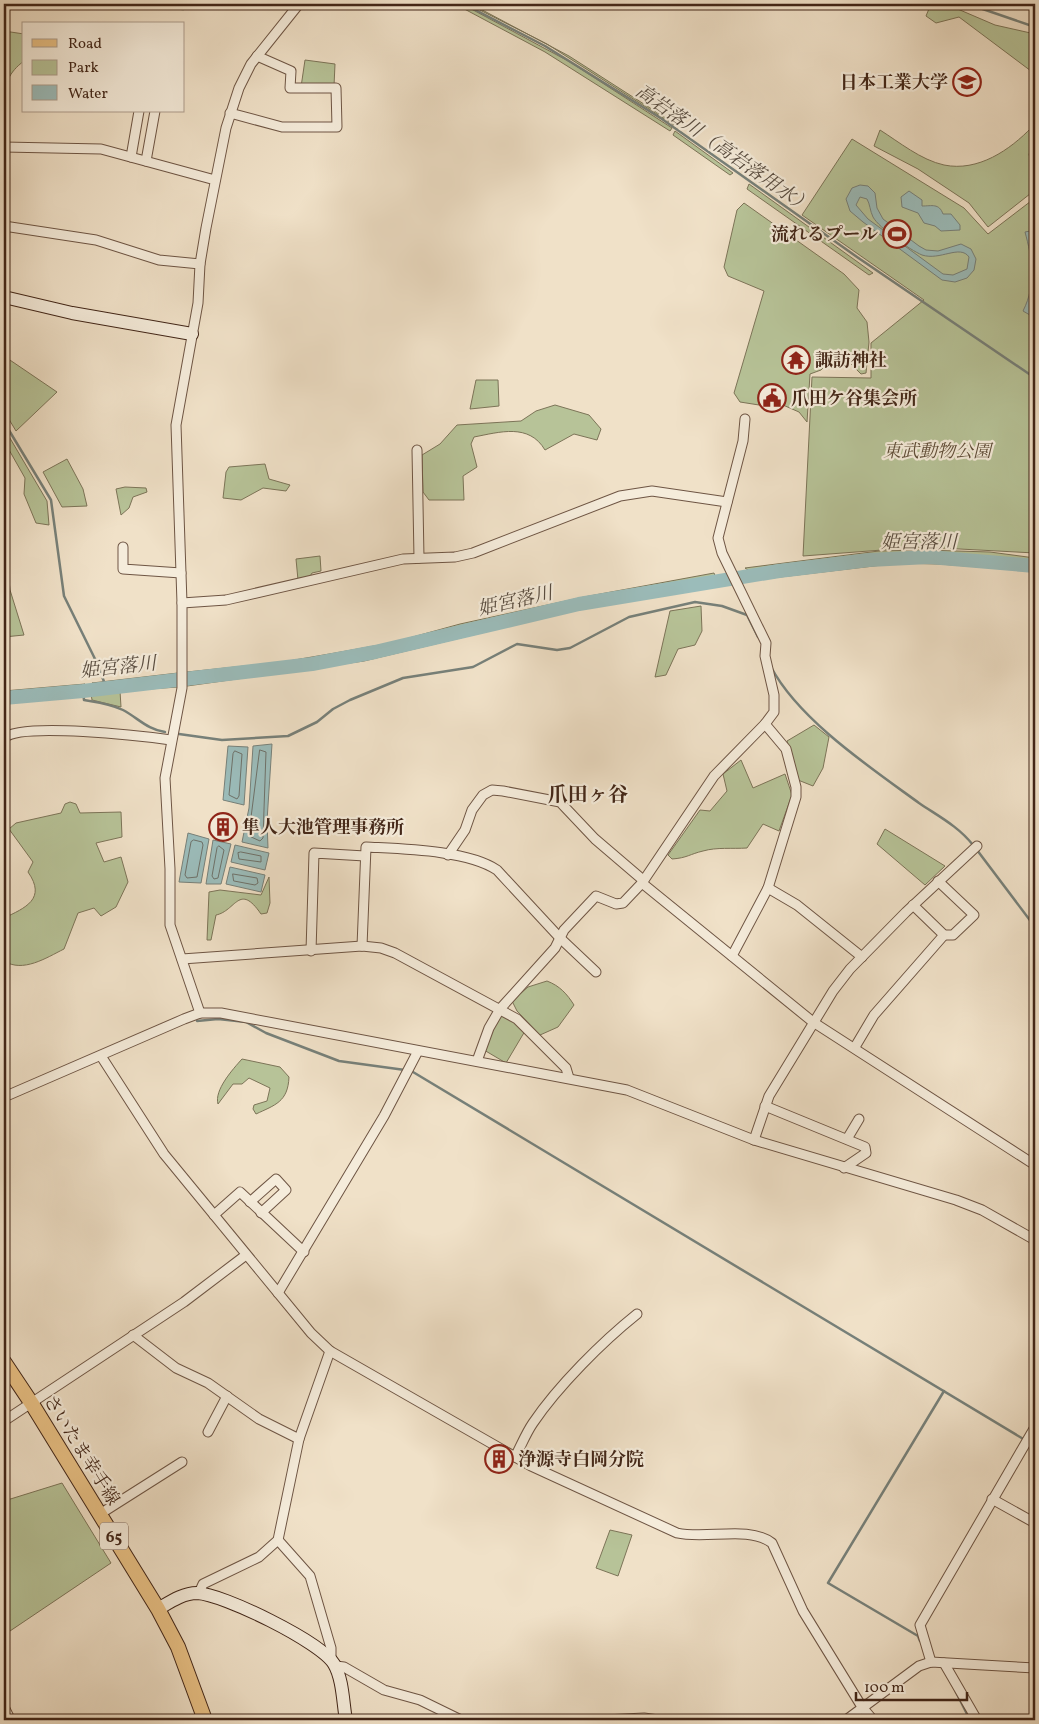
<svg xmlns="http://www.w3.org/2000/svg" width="1039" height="1724" viewBox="0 0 1039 1724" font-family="Vollkorn,'Noto Serif JP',serif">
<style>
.green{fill:#b7c398;stroke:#7c7458}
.water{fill:#9bbcba;stroke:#778079;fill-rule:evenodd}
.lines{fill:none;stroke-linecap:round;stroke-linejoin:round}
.shore{stroke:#6e7169;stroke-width:1}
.stream{stroke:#778079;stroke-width:2.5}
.river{stroke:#9bbcba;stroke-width:14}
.street-casing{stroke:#6e5544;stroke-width:11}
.secondary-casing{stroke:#422618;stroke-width:14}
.primary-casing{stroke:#422618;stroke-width:16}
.street{stroke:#f5ecdb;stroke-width:9}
.secondary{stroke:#f5ecdb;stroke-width:12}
.primary{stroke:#e8c084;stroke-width:14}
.labels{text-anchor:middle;stroke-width:4.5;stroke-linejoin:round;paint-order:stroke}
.shield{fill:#f5ecdb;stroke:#786152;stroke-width:1}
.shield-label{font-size:16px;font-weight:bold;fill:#422618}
.poi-label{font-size:18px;font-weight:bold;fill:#422618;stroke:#f5ecdb;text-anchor:start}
.park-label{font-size:18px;font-style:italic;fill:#5f4d38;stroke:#f5ecdb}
.street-label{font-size:18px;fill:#422618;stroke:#f5ecdb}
.water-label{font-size:19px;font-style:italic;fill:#584c40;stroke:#f5ecdb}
.quarter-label{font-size:20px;font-weight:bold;fill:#422618;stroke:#f5ecdb}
</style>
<rect width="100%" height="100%" fill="#f0e1c8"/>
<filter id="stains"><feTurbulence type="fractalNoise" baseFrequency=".004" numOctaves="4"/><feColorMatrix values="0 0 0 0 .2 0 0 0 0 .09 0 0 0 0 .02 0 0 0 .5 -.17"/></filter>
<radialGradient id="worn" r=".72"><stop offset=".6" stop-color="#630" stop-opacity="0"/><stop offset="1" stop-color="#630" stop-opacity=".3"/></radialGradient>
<g class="green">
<path d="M455,4H462L570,62L672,128L670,131L545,52Z"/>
<path d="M468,4H471L569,56L675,124L674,125L547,44Z"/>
<path d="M931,4H946L995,25L1035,34V74L959,17L936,23L926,16Z"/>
<path d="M4,31L24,34V61C9,72 3,85 6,103L4,105Z"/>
<path d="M305,60L335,64L334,86L301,87Z"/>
<path d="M1032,127L1035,128L1029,155L1035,165V190L988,227L969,203L918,169L874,146L880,130C899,142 921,160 944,165C978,172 1010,150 1032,127Z"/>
<path d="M675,131L733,173L730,175L673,135Z"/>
<path d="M852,139L964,208L988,234L1035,198V553L922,547L803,556L812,377L871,378V343L924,300L802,215Z"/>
<path d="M749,184L873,273L869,275L747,189Z"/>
<path d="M744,203L844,274L859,290L857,308L867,322L869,342L866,373L861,374L848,361H830L821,370L810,374L807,422L799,412L783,405L781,390L771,384L759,405L740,402L734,393L764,291L728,276L724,267L737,210Z"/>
<path d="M4,356L57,392L16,431L4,411Z"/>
<path d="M476,380H498L499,406L470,409Z"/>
<path d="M555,405L589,415L601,429L597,440L574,434L545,450C529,423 500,432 474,437L471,444L477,467L463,476L464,500H429L423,492L422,455L440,444L457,425L521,421L536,411Z"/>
<path d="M4,428L47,501L49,525L36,523L24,494L25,478L4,441Z"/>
<path d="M67,459L83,489L87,506L62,507L43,472Z"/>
<path d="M265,464L269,479L290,485L286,491L263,488L241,500L223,498L226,472L229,467Z"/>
<path d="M125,487L146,488L147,492L133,497L129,508L121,515L116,489Z"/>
<path d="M923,550L990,552L1035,558V563L934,554L871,557L751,572L745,568L879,551Z"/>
<path d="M320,556L321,571L312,573L309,578L298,580L296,559Z"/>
<path d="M926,559L994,562L1035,567V571L939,564L899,563L755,580L754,576L868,561Z"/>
<path d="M7,560L10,590L24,635L4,637V561Z"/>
<path d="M714,573L716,578L538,611L363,653L312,662L186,677L187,672L283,662L335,653L391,643L460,624L584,597Z"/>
<path d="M731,579L732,583L573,611L364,661L187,686V682L333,663L386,652L569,608Z"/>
<path d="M701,606L702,631L695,645L678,649L666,675L655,677L670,611Z"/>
<path d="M178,673V677L100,685L92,683Z"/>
<path d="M178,682V687L120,691L121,707L92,700L91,694L102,690Z"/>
<path d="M85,684L78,688L4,695V691Z"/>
<path d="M814,725L829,737L823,768L813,786L798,780L787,741Z"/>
<path d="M741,760L753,788L785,774L792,795L779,831L763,824L747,848C732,849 717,847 703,851C690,854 687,858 672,859L668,855L700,810L710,811L727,791L723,774Z"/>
<path d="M70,802L76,804L80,813L121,812L122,837L96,843L104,862L121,857L128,882L116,907L101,916L94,908L78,913L64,949C46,958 23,973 4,961V918C25,908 47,899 28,872L33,862L9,829L16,823L61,813L65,804Z"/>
<path d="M885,829L945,866L925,885L877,844Z"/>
<path d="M269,877L270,903L267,913L261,914C239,882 236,911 216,915L211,940H207L209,892L220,890L261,895Z"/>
<path d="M547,981C560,986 567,994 574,1005L558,1027L540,1035L517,1011L512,1001L528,987Z"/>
<path d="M503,1014L525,1031L506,1063L484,1050L490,1032L500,1015Z"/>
<path d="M242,1059L280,1067L289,1077C288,1102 275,1105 256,1114L253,1109L254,1105L267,1101L270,1088L249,1078L242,1084H233L218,1104C214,1090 233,1069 242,1059Z"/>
<path d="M62,1483L111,1563L10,1631L4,1627V1501Z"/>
<path d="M610,1530L632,1535L618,1576L596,1568Z"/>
</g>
<g class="water">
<path d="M860,185L868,186L875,193L877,208L883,219L919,246L926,250L938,251L961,244L971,249L976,259L974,270L967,278L955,282L942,280L863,222L850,211L846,199L852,188ZM860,197L867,199C870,204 870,211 873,217C879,228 910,250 922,255C940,261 960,244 969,257L967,269L953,275L943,274L868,219L856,205Z"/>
<path d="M909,191L922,200V206C932,206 939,203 943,214H951L960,225V230L941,231L935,226L924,223L918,213L902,207L901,197Z"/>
<path d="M1035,230V318L1023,311C1037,283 1032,258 1025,232Z"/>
<path d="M272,744L267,821L268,848L242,842L249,808L253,746Z"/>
<path d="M228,746L248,747L244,805L223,800Z"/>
<path d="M188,833L209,839L201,883L179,882Z"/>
<path d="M213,840L231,844L221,884H206Z"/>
<path d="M235,845L269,853L265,870L231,862Z"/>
<path d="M230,867L265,875L261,892L226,884Z"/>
</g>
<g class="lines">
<g class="shore">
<path d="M260,750L266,752L263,838L260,841L249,836Z"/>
<path d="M235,751L242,754L239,796L237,799L229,795L233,754Z"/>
<path d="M194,840L202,842L203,845L197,877L187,878L185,875L191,842Z"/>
<path d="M219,846L224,850L218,878L214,879L212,876L217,848Z"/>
<path d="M241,852L261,856V862L239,859L238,853Z"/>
<path d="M233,874L257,878L258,883L255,885L234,881Z"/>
</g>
<g class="stream">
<path d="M142,4L183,9L211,4"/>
<path d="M464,4L545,46L662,119L857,257L1035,378"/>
<path d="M968,4L1035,27"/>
<path d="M4,422L51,500L64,596L97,663L106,687"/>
<path d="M771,667C799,720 871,768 919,803C938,816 958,826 973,845"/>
<path d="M83,691L84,700C97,702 111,704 123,710C138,718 148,730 165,732"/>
<path d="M179,734L222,740L288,736L317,722L333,709L350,700L403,678L473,667L517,644L557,650L570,648L629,617L695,602L722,606L747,615L758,637"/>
<path d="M977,850L1035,927"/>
<path d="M197,1021L218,1019L246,1022L266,1033L339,1061L405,1070"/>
<path d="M413,1072L1025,1440"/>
<path d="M1029,1443L1035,1446"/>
<path d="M920,1641L918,1636L828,1583L944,1391"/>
<path d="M956,1692L970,1720"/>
</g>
<path class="river" d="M4,698L83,691L312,664L375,652L579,604L779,571L869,560L929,557L1035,566"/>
<defs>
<g id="street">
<path d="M230,113L282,127H337L336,88H290L291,71L257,56"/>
<path d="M4,147L101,149L215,180"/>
<path d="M131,157L139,111"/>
<path d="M146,161L155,111"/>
<path d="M4,226L96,240L159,260L200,264"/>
<path d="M417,450L419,558"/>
<path d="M123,547V569L181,573"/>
<path d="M182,603L226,600L403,559L455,557L473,553L620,496L652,491L727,502"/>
<path d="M4,738C21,722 143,736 171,740"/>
<path d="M448,855L465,830L472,810L483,795L492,790L503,791L560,802L595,839L643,880"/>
<path d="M642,883L813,1022L1035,1165"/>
<path d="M768,888L797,905L862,957"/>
<path d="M913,905L944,935H953L974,915L938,881"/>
<path d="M362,946L366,847C402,849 467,850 497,870L560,938L596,972"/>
<path d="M311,951L314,853L365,856"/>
<path d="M732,956L768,888L796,797V787L786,749L765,724"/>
<path d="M182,959L362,946L381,948L395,953L517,1019L566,1068L569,1078"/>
<path d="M200,1013L170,925V869L165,778L182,688V603L176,425L198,303L200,264L206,228L226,128L239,88L251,64L299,4"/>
<path d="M855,1047L874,1015L944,935"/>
<path d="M101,1056L164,1154L311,1333L330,1351L531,1466L677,1533C706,1540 748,1525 772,1543L803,1611L862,1707L873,1720"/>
<path d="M477,1061L489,1028L500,1009L555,948L564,930L596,896L616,904L623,903L642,883L714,776L765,724L774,712V695L765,656L766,643L722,553L718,538L743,441L745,419"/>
<path d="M4,1097L184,1019L200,1013H221L627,1090L754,1140L956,1200L982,1210L1035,1240"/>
<path d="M765,1106L865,1147L866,1153L844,1168"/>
<path d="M847,1139L859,1119"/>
<path d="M754,1140L769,1096L833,991L850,969L906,912L977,846"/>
<path d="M250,1202L276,1179L286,1190L261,1213"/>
<path d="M214,1215L240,1192L304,1252"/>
<path d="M278,1293L384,1116L418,1051"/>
<path d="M133,1335L176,1368L208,1383L259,1419L299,1439"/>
<path d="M4,1421L184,1302L246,1255"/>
<path d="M208,1432L227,1396"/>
<path d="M515,1457C521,1446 526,1433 533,1423C558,1386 602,1342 637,1314"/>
<path d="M992,1499L1035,1523"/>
<path d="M100,1514L182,1462"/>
<path d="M278,1540L310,1576L331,1648V1659"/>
<path d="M199,1593L203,1584L259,1557L278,1540L299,1439L330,1351"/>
<path d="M931,1662L920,1625L1035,1427"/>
<path d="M944,1663L977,1720"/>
<path d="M336,1666L344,1667L384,1690L420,1700L461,1720"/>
<path d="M4,1707L9,1717L5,1720"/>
<path d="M605,1720L644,1718L658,1720"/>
<path d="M846,1720L919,1666L931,1662L1035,1668"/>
</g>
<g id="secondary">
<path d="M4,297L72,313L192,334"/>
<path d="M158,1609C170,1602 183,1593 197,1593C223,1594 321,1642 334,1664C343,1679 343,1704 346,1720"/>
</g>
<path id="primary" d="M4,1362L32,1404L158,1609L178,1647L205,1720"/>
</defs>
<use href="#street" class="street-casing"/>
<use href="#secondary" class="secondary-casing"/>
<use href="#primary" class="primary-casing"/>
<use href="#street" class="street"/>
<use href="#secondary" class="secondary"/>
<use href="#primary" class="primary"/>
</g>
<defs>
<symbol id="university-ring" viewBox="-11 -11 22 22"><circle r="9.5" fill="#f5ecdb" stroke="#8f2418" stroke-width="1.5"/><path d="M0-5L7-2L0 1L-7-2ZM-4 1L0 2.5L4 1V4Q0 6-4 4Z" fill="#8f2418"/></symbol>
<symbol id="stadium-ring" viewBox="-11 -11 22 22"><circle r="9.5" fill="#f5ecdb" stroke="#8f2418" stroke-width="1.5"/><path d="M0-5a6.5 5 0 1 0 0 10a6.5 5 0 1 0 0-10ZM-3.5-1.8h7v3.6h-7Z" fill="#8f2418"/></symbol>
<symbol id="temple-ring" viewBox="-11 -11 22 22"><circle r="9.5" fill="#f5ecdb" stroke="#8f2418" stroke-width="1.5"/><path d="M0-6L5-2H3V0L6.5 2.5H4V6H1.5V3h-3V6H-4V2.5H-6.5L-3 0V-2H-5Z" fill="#8f2418"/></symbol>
<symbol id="civic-ring" viewBox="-11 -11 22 22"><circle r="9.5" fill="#f5ecdb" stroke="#8f2418" stroke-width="1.5"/><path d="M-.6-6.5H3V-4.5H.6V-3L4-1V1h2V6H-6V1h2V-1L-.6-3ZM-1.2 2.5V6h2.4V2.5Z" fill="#8f2418"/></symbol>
<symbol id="building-ring" viewBox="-11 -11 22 22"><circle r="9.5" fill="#f5ecdb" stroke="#8f2418" stroke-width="1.5"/><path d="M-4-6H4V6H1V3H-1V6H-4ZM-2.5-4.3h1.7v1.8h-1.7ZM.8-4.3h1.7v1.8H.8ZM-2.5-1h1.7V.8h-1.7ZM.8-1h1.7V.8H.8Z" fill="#8f2418"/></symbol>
</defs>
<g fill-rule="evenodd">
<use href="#university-ring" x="951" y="66" width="32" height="32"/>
<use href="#stadium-ring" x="881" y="218" width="32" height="32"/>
<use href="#temple-ring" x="780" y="344" width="32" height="32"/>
<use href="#civic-ring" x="756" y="382" width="32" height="32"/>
<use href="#building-ring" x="207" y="811" width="32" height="32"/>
<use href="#building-ring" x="483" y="1443" width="32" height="32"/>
</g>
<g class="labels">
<rect class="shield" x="100" y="1522.5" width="28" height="27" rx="4"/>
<g class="shield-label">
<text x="114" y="1542">65</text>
</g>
<g class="poi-label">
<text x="948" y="88" text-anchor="end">日本工業大学</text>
<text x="878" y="240" text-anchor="end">流れるプール</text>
<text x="815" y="366">諏訪神社</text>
<text x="791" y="404">爪田ケ谷集会所</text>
<text x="242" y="833">隼人大池管理事務所</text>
<text x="518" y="1465">浄源寺白岡分院</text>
</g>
<g class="park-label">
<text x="937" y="457">東武動物公園</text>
</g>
<g class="street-label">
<text transform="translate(82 1450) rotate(58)" y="6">さいたま幸手線</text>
</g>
<g class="water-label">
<text transform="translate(724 148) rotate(35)" y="7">高岩落川（高岩落用水）</text>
<text x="919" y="548">姫宮落川</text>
<text transform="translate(515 600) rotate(-13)" y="7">姫宮落川</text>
<text transform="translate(118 666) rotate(-6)" y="7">姫宮落川</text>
</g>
<g class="quarter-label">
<text x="588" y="801">爪田ヶ谷</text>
</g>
</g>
<rect width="1039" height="1724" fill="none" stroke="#f0e1c8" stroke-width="20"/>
<rect x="5" y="5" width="1029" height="1714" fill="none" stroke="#422618" stroke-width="2.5"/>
<rect x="10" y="10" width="1019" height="1704" fill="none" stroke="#422618"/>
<rect x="22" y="22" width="162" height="90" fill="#f5ecdb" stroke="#ad9d8d"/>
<rect x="32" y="39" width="25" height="8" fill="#e8c084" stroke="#ad9d8d"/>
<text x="68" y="48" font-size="15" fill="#422618">Road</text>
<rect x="32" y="60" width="25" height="15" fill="#b7c398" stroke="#ad9d8d"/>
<text x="68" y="72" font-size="15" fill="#422618">Park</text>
<rect x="32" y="85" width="25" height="15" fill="#9bbcba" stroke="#ad9d8d"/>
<text x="68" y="98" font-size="15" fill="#422618">Water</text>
<path d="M856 1692v8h111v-8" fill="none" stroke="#422618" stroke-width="2.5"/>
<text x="864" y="1692" font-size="15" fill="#422618" stroke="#f5ecdb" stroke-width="4" paint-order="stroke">100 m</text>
<rect width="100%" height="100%" filter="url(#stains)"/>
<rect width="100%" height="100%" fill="url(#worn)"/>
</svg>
